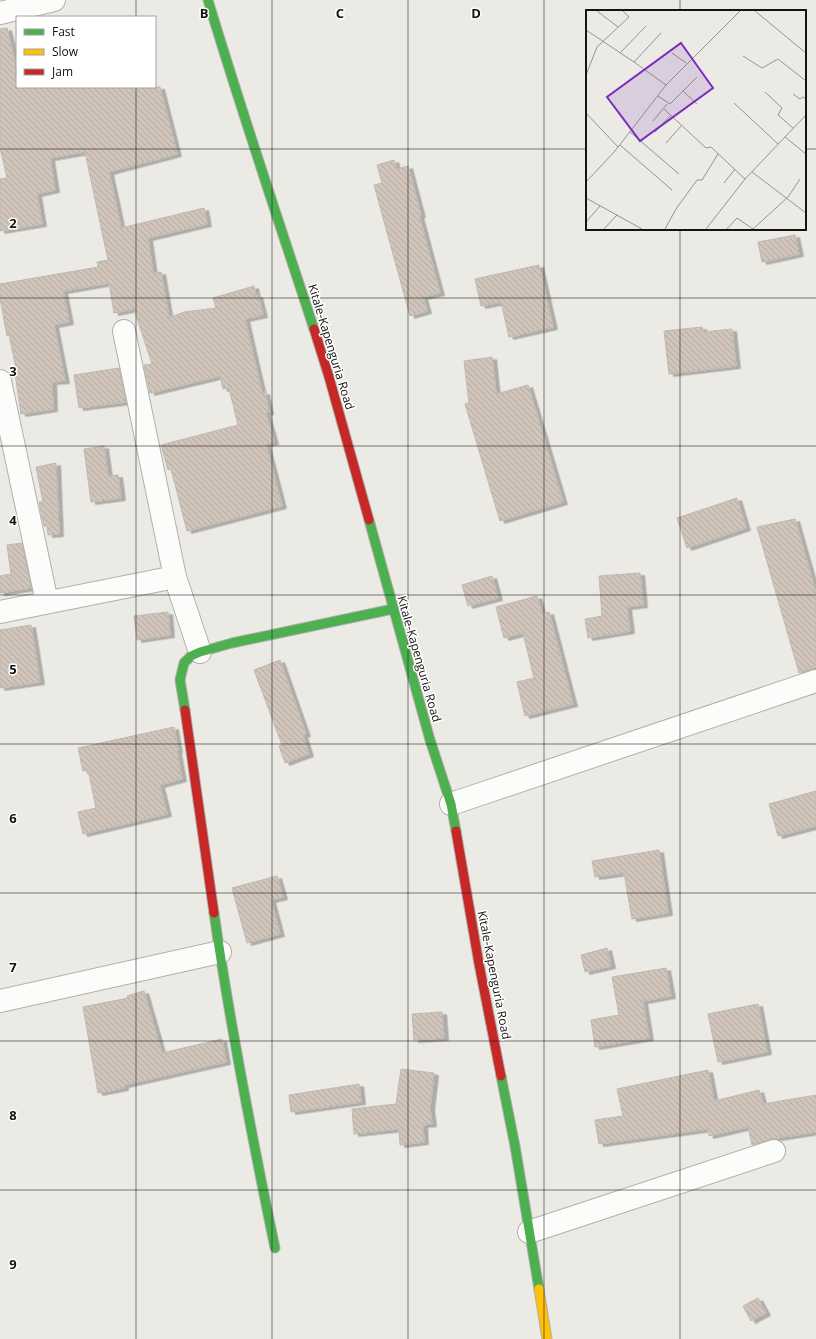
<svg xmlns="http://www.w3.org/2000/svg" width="816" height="1339" viewBox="0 0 816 1339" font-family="'Open Sans',sans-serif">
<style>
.building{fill:url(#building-back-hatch);stroke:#bcb9b5;filter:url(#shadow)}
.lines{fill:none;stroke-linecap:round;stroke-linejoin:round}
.street-casing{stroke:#b1b0ab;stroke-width:24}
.fast-casing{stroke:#b1b0ab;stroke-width:11}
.slow-casing{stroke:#b1b0ab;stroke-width:11}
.jam-casing{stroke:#b1b0ab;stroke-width:11}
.street{stroke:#fcfcfb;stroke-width:22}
.fast{stroke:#4caf50;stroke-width:9}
.slow{stroke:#ffc107;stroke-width:9}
.jam{stroke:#c62828;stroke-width:9}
.grid{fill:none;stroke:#151310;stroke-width:1;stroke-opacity:0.55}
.labels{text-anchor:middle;stroke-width:3;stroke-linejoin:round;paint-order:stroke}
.street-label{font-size:12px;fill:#151310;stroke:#fff}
.inset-road{fill:none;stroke:#96948f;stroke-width:1}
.view{fill:#7b2cbf;fill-opacity:0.15;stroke:#7b2cbf;stroke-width:2}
.inset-edge{fill:none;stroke:#151310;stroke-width:2}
.grid-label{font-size:13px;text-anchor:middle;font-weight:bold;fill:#151310;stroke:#fff;stroke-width:3;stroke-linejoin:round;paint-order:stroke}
</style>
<defs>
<pattern id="building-back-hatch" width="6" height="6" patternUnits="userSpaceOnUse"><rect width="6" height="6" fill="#d1c4ba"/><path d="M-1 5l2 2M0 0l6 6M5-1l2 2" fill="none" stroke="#b3a89f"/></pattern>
<filter id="shadow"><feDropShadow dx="4.5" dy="2.5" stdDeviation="0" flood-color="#0004"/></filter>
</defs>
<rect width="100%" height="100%" fill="#eceae4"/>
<g class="building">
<path d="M7,28L17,71V87H160L177,154L109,172L121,228L204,208L207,224L148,238L153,273L161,272L169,318L184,312L216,308L213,298L254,286L256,296L258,295L263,315L245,319L262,393L265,392L269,412L266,413L274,442L266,444L282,506L187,531L171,469L168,470L161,445L238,425L229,388L223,389L220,376L150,393L144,365L152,364L134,309L114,313L109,283L63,291L69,322L54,325L65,381L52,382L53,409L21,414L15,373H17L9,335L7,336L0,298V284L98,267L97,262L108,260L85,152L50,158L55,190L37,194L42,224L0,231V179L7,178L0,148V29Z"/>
<path d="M394,160L397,169L408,166L421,215H419L440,293L423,297L427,311L410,316L374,185L382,183L377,165Z"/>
<path d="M795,235L799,254L762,262L758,242Z"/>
<path d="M539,265L553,327L509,337L501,302L481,306L475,279Z"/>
<path d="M702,327L703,332L732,329L736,366L669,374L664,331Z"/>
<path d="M492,357L496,394L528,385L563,502L500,521L465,404L469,403L464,361Z"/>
<path d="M119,368L126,402L79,408L74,375Z"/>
<path d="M104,446L108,476L118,475L121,498L91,502L84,449Z"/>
<path d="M56,463L59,534L48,535L47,526H44L39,502H43L36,467Z"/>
<path d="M737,498L746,528L687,548L677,518Z"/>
<path d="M795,519L816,593V667L799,673L757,527Z"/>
<path d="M22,543L31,588L0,593V576L11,574L7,545Z"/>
<path d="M640,573L643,605L627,607L630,631L588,638L585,619L602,616L599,576Z"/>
<path d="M492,576L498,598L468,606L462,585Z"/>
<path d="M537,596L542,614L549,612L573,704L525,716L517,682L534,678L523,633L504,638L496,607Z"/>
<path d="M168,612L170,635L137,640L134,616Z"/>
<path d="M31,625L40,682L0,688V630Z"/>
<path d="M280,660L306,734L303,735L309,754L285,763L279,746L282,745L254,670Z"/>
<path d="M174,727L178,750L177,751L182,779L160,785L167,814L83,834L78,812L96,808L88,770L83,771L78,748Z"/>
<path d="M816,791V826L778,836L769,804Z"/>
<path d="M659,850L668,913L632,919L624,873L595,877L592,861Z"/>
<path d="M277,876L283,897L271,900L280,934L247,943L232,888Z"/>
<path d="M607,948L611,966L585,972L581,955Z"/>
<path d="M666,968L671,996L643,1001L649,1038L595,1047L591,1020L619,1015L612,977Z"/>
<path d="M144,991L162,1053L222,1039L226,1062L124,1085V1088L98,1093L83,1007L128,998L127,996Z"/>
<path d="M758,1004L767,1052L718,1062L708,1014Z"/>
<path d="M442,1012L444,1038L414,1040L412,1014Z"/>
<path d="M401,1069L434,1073L430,1108L432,1124L423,1125L424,1142L400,1145L399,1129L354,1134L352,1109L396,1104Z"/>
<path d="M708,1070L714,1101L759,1090L763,1104L816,1095V1132L770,1139L752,1145L748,1127L709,1136L708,1129L599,1144L595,1120L623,1116L617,1089Z"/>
<path d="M359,1084L361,1102L291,1112L289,1095Z"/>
<path d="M758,1298L766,1313L751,1321L743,1306Z"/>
</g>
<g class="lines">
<defs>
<g id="street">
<path d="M0,13L54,0"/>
<path d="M124,331L175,577L200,652"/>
<path d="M0,381L47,602"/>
<path d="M0,612L175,577"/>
<path d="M451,804L816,681"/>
<path d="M0,1001L220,952"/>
<path d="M529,1232L774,1151"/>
</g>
<g id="fast">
<path d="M208,0C241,110 278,219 314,329"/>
<path d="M369,520L430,740L451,804L456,831"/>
<path d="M185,710L180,680L184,663L191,656L200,652L232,643L393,609"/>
<path d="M214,913C230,1025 252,1137 275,1248"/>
<path d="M501,1076L515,1146L539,1289"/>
</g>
<path id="slow" d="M539,1289L547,1339"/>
<g id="jam">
<path d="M314,329L329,377L369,520"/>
<path d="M185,710L214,913"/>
<path d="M456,831L479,964L501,1076"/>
</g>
</defs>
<use href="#street" class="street-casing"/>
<use href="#fast" class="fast-casing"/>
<use href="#slow" class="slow-casing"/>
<use href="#jam" class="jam-casing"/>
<use href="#street" class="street"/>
<use href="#fast" class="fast"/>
<use href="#slow" class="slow"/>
<use href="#jam" class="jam"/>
</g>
<path class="grid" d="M136,0V17M272,0V1339M408,0V1339M544,0V1339M680,0V11M136,87V1339M0,149H587M805,149H816M680,229V1339M0,298H816M0,446H816M0,595H816M0,744H816M0,893H816M0,1041H816M0,1190H816"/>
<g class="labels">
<g class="street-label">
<text transform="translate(331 347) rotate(73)" y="4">Kitale-Kapenguria Road</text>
<text transform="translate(419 659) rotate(74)" y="4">Kitale-Kapenguria Road</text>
<text transform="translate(494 975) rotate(79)" y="4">Kitale-Kapenguria Road</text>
</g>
</g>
<g transform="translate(586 10)">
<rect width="220" height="220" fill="#eceae4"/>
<path class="inset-road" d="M11,1L32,17M169,1L220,43M0,20L48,52L75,23M34,43L60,16M86,43L100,53M157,46L176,58L192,49L220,71M48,52L80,75M0,65L11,37L43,7L37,1M97,81L111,94M179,82L196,98L192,105L207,118M207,84L214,89L217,87L220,89M72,86L84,94L111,67M148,93L192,134M78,99L120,138L125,137L159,169M0,103L32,137M67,111L81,94M44,122L93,164M69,122L85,105M199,127L220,144M80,133L96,115M34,135L86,180M166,162L220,203M0,172L29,141L80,75L154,1M138,173L149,159M0,188L56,219M0,212L14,196M18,219L31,205M79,219L90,199L111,170H116L132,144M120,219L159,169L220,105M141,219L151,208L167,219M167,219L202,187L214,169"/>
<path class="view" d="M95,33L127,78L54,131L21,87Z"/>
<rect width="220" height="220" class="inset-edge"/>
</g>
<g class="grid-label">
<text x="204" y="18">B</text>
<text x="340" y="18">C</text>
<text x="476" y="18">D</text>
<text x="13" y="228">2</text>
<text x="13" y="376">3</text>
<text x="13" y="525">4</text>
<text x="13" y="674">5</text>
<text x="13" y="823">6</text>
<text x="13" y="972">7</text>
<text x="13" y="1120">8</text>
<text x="13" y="1269">9</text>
</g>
<rect x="16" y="16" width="140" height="72" fill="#ffffff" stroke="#a1a19f"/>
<rect x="24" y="29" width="20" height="6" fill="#4caf50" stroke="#a1a19f"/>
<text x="52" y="36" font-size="12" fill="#151310">Fast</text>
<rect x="24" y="49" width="20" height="6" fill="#ffc107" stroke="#a1a19f"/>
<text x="52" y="56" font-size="12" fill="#151310">Slow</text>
<rect x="24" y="69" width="20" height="6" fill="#c62828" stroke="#a1a19f"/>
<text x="52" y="76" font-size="12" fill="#151310">Jam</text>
</svg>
